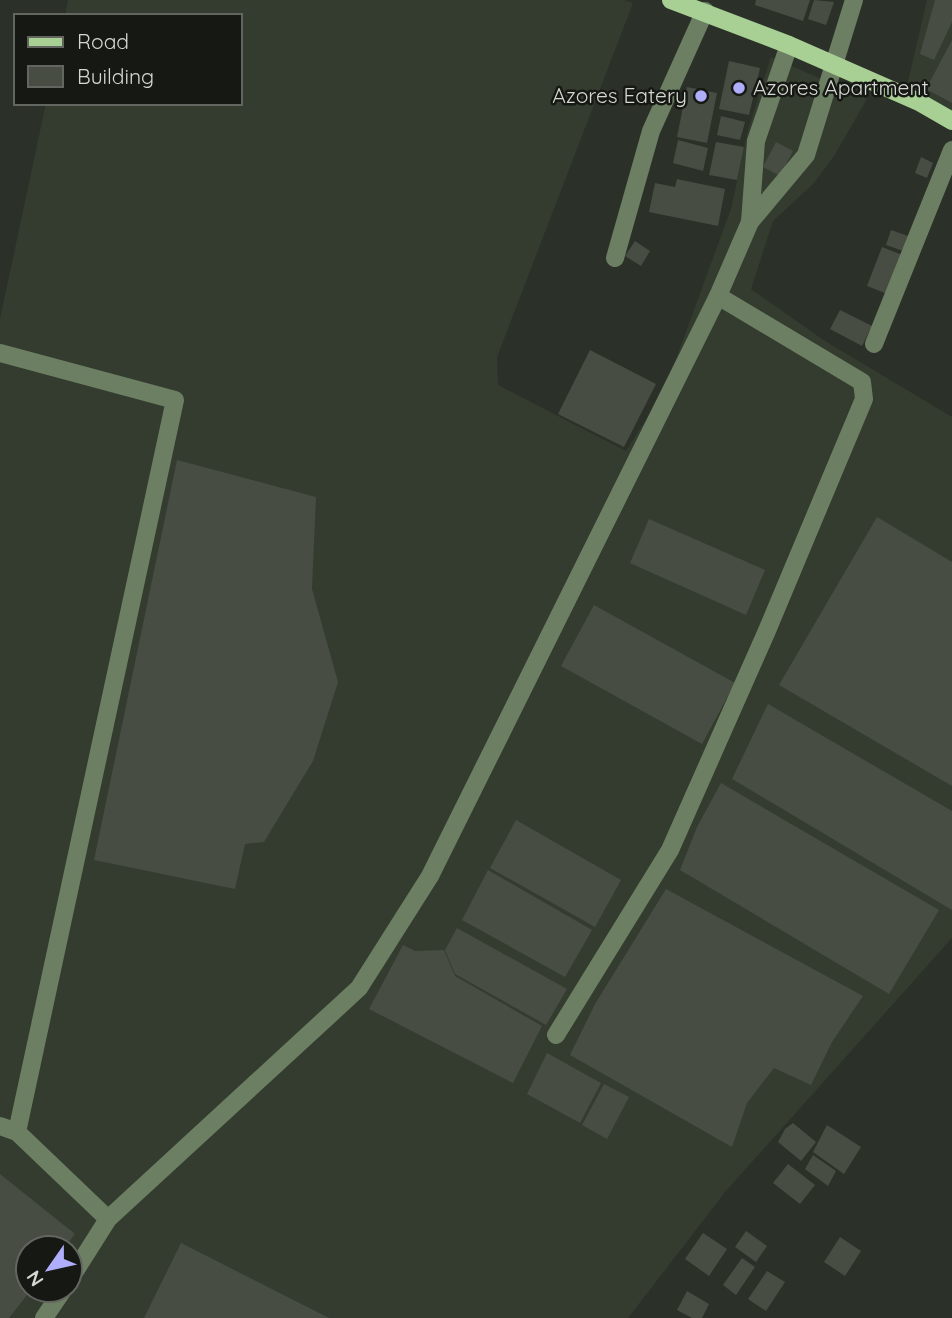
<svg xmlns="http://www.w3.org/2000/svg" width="952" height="1318" viewBox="0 0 952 1318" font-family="Quicksand,sans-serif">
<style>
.built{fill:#333c2e;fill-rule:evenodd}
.building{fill:#474d43}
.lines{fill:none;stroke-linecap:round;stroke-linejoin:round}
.minor{stroke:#6c7f63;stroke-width:18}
.major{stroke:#a8cf94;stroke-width:18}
.poi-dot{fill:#b0aefa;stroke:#161814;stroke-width:2.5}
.labels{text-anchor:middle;stroke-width:5;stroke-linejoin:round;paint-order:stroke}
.poi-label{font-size:21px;fill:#d4d8d2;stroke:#161814;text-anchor:start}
</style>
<rect width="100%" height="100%" fill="#2b3128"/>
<g class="built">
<path d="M68,0H624L633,3L497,357L498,385L626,451L665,389L731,209L748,130L771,57L867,99L834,156L813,184L773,221L751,289L825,341L952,417V938L726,1191L628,1318H0V319L46,103H240V16H65ZM28,1248H70V1290H28Z"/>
<path d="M927,0H952V116L906,90Z"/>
</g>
<g class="building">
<path d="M756,0H810L803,21L755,5Z"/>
<path d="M814,0L834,2L826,25L808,19Z"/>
<path d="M935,0H952V22L934,60L920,54Z"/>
<path d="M952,40V103L926,89Z"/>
<path d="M729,61L760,68L749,115L719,109Z"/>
<path d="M687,87L717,93L707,143L677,137Z"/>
<path d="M721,116L745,122L740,140L717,135Z"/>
<path d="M678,140L708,148L703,171L673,163Z"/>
<path d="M716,142L744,147L737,180L709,175Z"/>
<path d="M776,142L793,151L780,176L763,167Z"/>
<path d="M921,157L933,163L927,178L915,173Z"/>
<path d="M677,179L725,189L718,226L649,212L655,183L675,187Z"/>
<path d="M891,230L911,237L906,252L886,245Z"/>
<path d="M635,241L650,251L641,266L625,256Z"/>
<path d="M882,247L905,256L890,295L867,286Z"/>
<path d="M840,310L872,326L862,346L830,329Z"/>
<path d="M590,350L656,384L624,447L558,414Z"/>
<path d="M177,460L316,497L312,589L338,682L313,761L264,842L245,844L235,889L94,860Z"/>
<path d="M877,517L952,562V786L779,685Z"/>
<path d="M649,519L765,570L746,615L630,563Z"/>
<path d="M594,605L735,683L702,744L561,666Z"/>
<path d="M768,704L952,811V910L732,779Z"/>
<path d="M721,783L939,910L889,994L680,870L697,827Z"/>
<path d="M516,820L621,880L595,927L490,868Z"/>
<path d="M488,870L592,930L565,977L462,920Z"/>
<path d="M666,889L863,996L832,1042L811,1085L774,1068L747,1103L732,1147L570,1055L595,1004Z"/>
<path d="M457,928L567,989L546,1025L455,974L445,950Z"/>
<path d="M403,945L415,951L444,950L455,976L542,1026L513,1083L369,1009Z"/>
<path d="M547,1053L601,1083L580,1123L527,1094Z"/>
<path d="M604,1084L629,1097L607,1139L582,1125Z"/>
<path d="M793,1123L816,1142L801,1161L778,1142L785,1129Z"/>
<path d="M827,1125L861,1147L844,1174L813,1152Z"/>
<path d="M813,1155L836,1171L828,1186L805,1169Z"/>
<path d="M788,1164L815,1185L800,1204L773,1183Z"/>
<path d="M0,1174L75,1234L64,1248H28V1290H31L9,1318H0Z"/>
<path d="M746,1231L767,1246L756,1262L735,1247Z"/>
<path d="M703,1233L727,1249L709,1276L685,1259Z"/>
<path d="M840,1237L861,1251L845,1276L824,1262Z"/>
<path d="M181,1243L329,1318H144Z"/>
<path d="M742,1258L755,1267L736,1295L723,1285Z"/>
<path d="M767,1271L785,1282L766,1311L748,1299Z"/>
<path d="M687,1291L709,1304L702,1318H692L677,1310Z"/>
</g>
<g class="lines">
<g class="minor">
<path d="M750,222L756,141L789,45"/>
<path d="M615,258L651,131L705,11"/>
<path d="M874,344L952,150"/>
<path d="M0,353L175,400L17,1132"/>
<path d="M556,1035L670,850L766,633L864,399L862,382L718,296"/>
<path d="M0,1126L17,1132L108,1219"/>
<path d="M70,1279L108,1219L359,988L430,876L718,296L750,222L806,155L854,0"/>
<path d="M44,1318L63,1290"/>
</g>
<path class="major" d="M671,0L789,45L919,102L952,121"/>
</g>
<g class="poi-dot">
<circle cx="739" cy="88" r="7"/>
<circle cx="701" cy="96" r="7"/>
</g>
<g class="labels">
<g class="poi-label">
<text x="753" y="95">Azores Apartment</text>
<text x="687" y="103" text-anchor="end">Azores Eatery</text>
</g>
</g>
<rect x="14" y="14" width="228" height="91" fill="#161814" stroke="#626560" stroke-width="2"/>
<rect x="28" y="37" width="35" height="10" fill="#a8cf94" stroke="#626560" stroke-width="2"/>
<text x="77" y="49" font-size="21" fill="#d4d8d2">Road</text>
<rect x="28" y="66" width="35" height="21" fill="#474d43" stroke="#626560" stroke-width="2"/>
<text x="77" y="84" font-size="21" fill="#d4d8d2">Building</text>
<g transform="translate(49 1269) rotate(236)"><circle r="33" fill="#161814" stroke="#626560" stroke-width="2"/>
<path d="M0-5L12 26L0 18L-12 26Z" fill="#b0aefa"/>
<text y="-10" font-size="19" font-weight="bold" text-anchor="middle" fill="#d4d8d2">N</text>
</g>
</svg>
